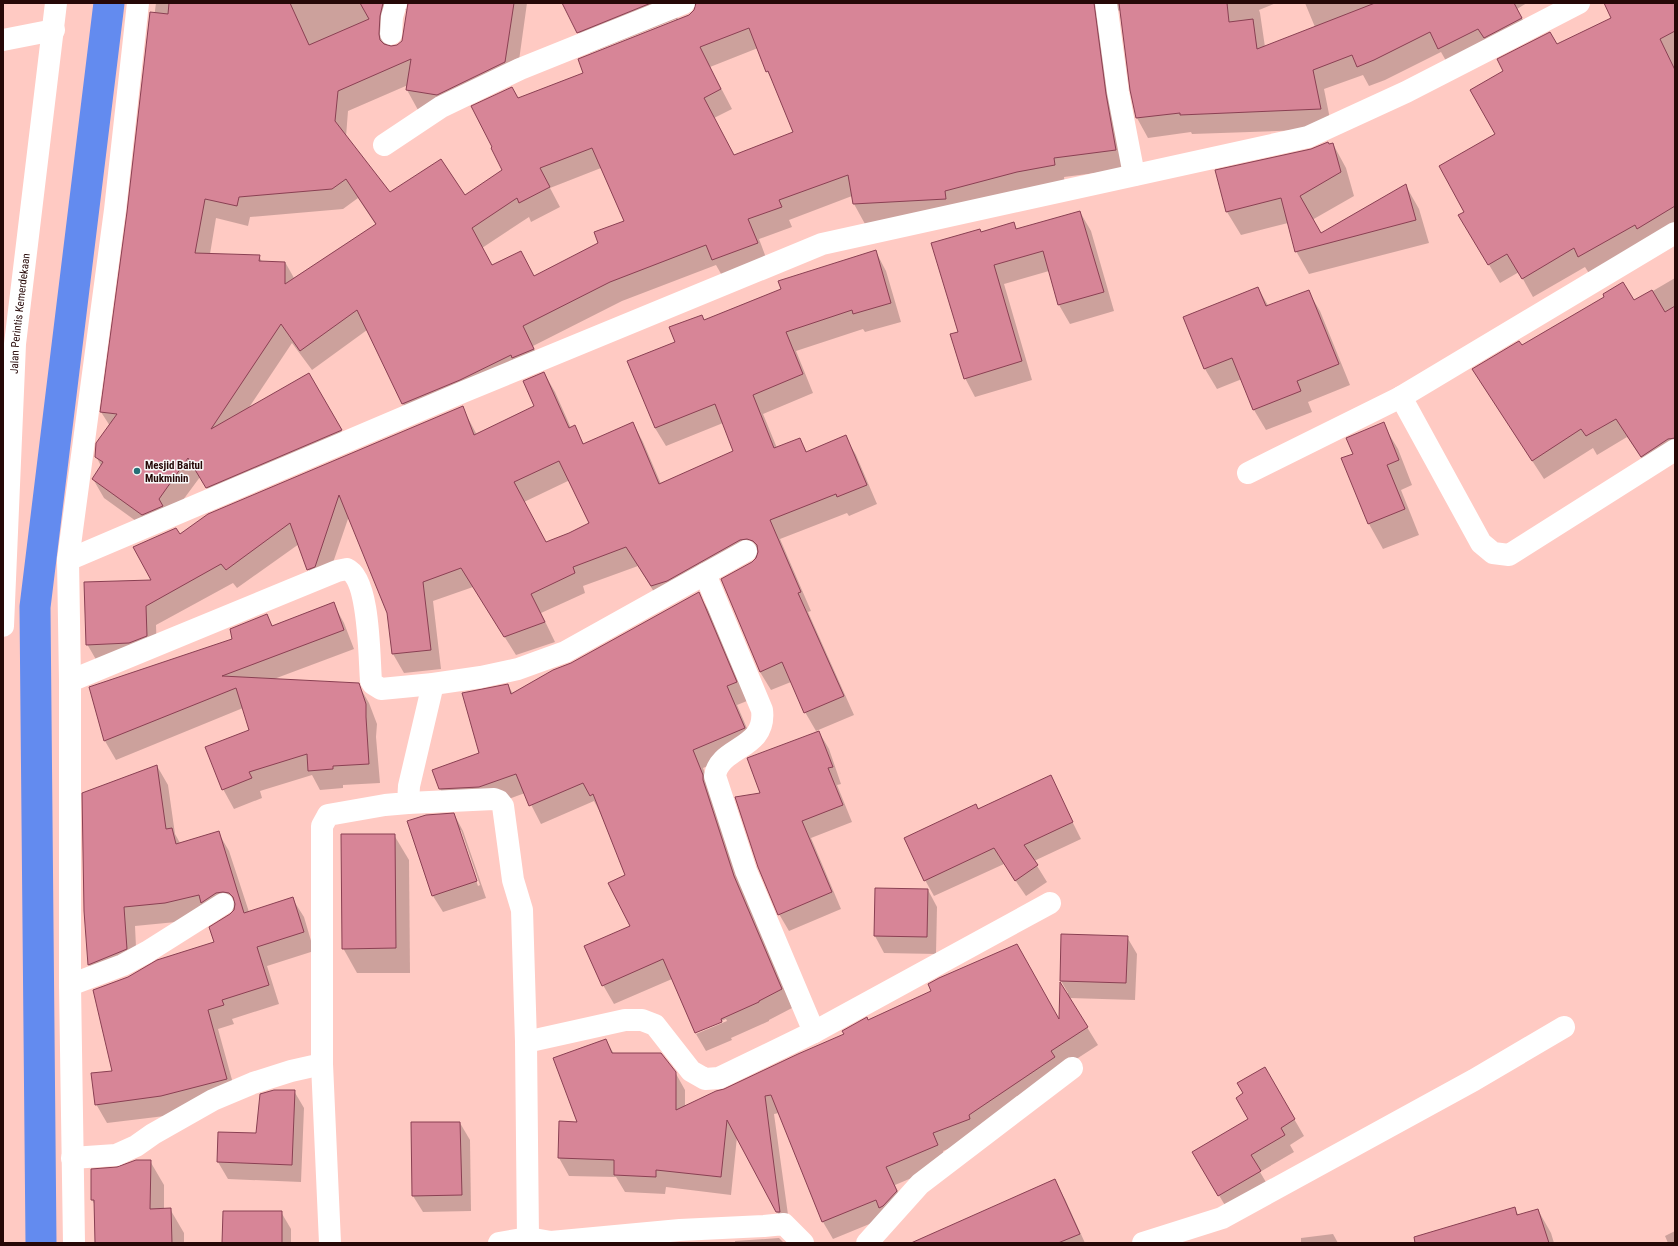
<svg xmlns="http://www.w3.org/2000/svg" width="1678" height="1246" viewBox="0 0 1678 1246" font-family="'Roboto Condensed',sans-serif">
<style>
.shadow{fill:#0003;fill-rule:evenodd}
.lines{fill:none;stroke-linecap:round;stroke-linejoin:round}
.canal{stroke:#638bef;stroke-width:31}
.building{fill:#d78597;stroke:#8a4053;fill-rule:evenodd}
.minor{stroke:#fff;stroke-width:22}
.major{stroke:#fff;stroke-width:22}
.poi-dot{fill:#256f77;stroke:#f9f9f9;stroke-width:1.5}
.labels{text-anchor:middle;stroke-width:3;stroke-linejoin:round;paint-order:stroke}
.street-label{font-size:11px;fill:#260807;stroke:#f9f9f9}
.poi-label{font-size:11px;font-weight:bold;fill:#260807;stroke:#f9f9f9;text-anchor:start}
</style>
<rect width="100%" height="100%" fill="#ffcac3"/>
<g class="shadow">
<path d="M156,3H402L407,10H404L391,34L390,48L397,46L403,41L409,8L444,3H527L516,82L418,110L407,90L408,85L348,111L346,137L389,193L464,196L503,170L518,99L585,73L676,21V19L590,53L563,3H1276L1259,10L1260,13L1265,47L1315,27L1305,3H1527L1517,9L1533,38L1450,68L1441,52L1385,80L1369,86L1363,75L1324,89L1332,129L1192,134L1191,132L1148,138L1137,118L1131,90L1121,11L1116,10L1127,169L1064,177L1065,185L865,224L854,204L852,196L789,220L792,227L759,239L768,263L724,279L716,265L622,301L533,346L544,369L414,423L403,404L367,330L312,370L292,343L248,409L309,375L352,450L219,507L200,477L169,519L154,534L104,498L93,479L101,466L96,456L110,426L101,412ZM698,4L695,11L690,15L678,20L677,16ZM758,48L767,71L775,85L794,133L734,156L714,118L732,109L710,67ZM601,168L625,221L599,243L534,277L492,266L482,248L529,217L531,222L560,207L550,188ZM358,198L376,225L294,278L285,262H262L259,256L210,254L216,218L248,226L250,217L343,209Z"/>
<path d="M1605,3H1675V244L1590,275L1585,267L1533,297L1519,272L1500,283L1471,235L1466,212L1497,134L1556,46L1613,19Z"/>
<path d="M1333,144L1346,168L1354,196L1312,220L1321,234L1406,186L1419,209L1429,243L1309,274L1296,251L1288,223L1241,235L1227,212L1216,171Z"/>
<path d="M1080,212L1091,231L1114,311L1070,324L1059,305L1049,271L1004,284L1032,380L975,397L965,378L959,333L981,233L1014,224L1017,230Z"/>
<path d="M876,252L886,271L901,322L865,332L863,329L796,351L813,393L763,414L777,448L800,439L807,452L845,436L856,455L877,504L849,516L847,513L780,539L811,611L808,612L854,715L816,731L805,712L791,682L771,690L760,672L753,563L759,557L751,559L662,605L638,566L583,586L585,593L541,613L555,642L516,655L473,587L433,601L441,669L404,673L393,654L388,613L349,516L325,586L319,588L308,569L299,544L237,588L233,583L156,625L157,655L98,663L87,644L153,581L180,536L462,407L477,435L535,407L544,373L555,392L571,428L574,427L584,444L633,423L643,442L661,484L734,452L723,423L666,446L655,428L676,342L704,321ZM570,480L590,523L569,534L546,543L524,502Z"/>
<path d="M1675,278V461L1653,475L1627,437L1597,455L1593,448L1544,479L1473,370L1522,347L1634,302Z"/>
<path d="M1258,288L1269,307L1308,291L1320,311L1350,385L1308,402L1312,412L1266,430L1254,410L1242,379L1217,389L1205,369L1184,318Z"/>
<path d="M1383,424L1398,449L1412,485L1401,490L1419,535L1383,549L1369,524L1342,459L1354,455Z"/>
<path d="M698,593L709,611L747,701L737,705L755,747L703,768L792,1008L769,1020V1021L731,1038L732,1040L706,1051L696,1034L727,1021L726,1019L696,1032V1034L672,979L614,1004L603,985L631,927L626,875L601,814L594,801L541,824L525,793L490,806L451,807L440,789L480,754L508,685L513,694L572,664Z"/>
<path d="M333,603L344,623L354,649L274,679L358,684L369,703L377,724L376,737L380,783L343,785V788L320,790L312,775L260,791L262,798L234,809L223,789L250,731L243,708L116,760L105,741L90,688L233,640L266,615L273,627Z"/>
<path d="M819,732L829,749L841,784L837,785L852,822L811,838L841,909L789,931L779,914L762,794Z"/>
<path d="M157,766L168,785L175,834L180,843L218,832L229,851L249,912L292,898L304,917L314,951L267,966L279,1004L232,1019L234,1024L218,1029L237,1098L173,1115L107,1123L96,1104L113,1072L128,978L215,943L231,915L235,910L176,922L135,926L137,968L100,983L89,965Z"/>
<path d="M1050,777L1081,839L1034,861L1047,882L1026,896L1004,864L934,896L925,880L978,810Z"/>
<path d="M454,814L463,831L486,898L443,912L433,896ZM459,830H461L480,885L478,886Z"/>
<path d="M394,835L409,860L410,973H357L343,948Z"/>
<path d="M928,890L937,907L936,954L884,953L875,936Z"/>
<path d="M1062,935L1127,937L1137,954L1135,1000L1069,998L1098,1045L1061,1069L980,1136L943,1151L947,1163L895,1185L906,1209L833,1239L823,1222L779,1113L774,1114L790,1229L787,1230L777,1212L737,1137L731,1195L666,1187L665,1194L625,1192L616,1177L569,1176L559,1158L578,1123L606,1040L614,1054L675,1072L685,1090V1107L845,1035L868,1021L1060,1022L1066,994L1068,993L1061,981Z"/>
<path d="M1265,1069L1304,1136L1290,1145L1294,1152L1260,1172L1270,1189L1229,1212L1193,1152L1250,1120Z"/>
<path d="M294,1091L304,1108L301,1182L228,1179L218,1162L257,1134Z"/>
<path d="M460,1123L470,1140L471,1211L423,1212L413,1196Z"/>
<path d="M150,1161L164,1185V1210L170,1209L184,1233V1243H96L95,1205L92,1200L117,1168Z"/>
<path d="M1055,1181L1065,1199L1085,1243H944Z"/>
<path d="M1514,1208L1519,1216L1538,1210L1551,1233L1554,1243H1455Z"/>
<path d="M281,1212L291,1229V1243H224Z"/>
<path d="M1675,1231V1243H1668L1665,1236Z"/>
<path d="M1333,1234L1338,1243H1301V1238Z"/>
<path d="M779,1238L784,1243H735V1241Z"/>
</g>
<g class="lines">
<path class="canal" d="M41,1243L35,607L109,3"/>
</g>
<g class="building">
<path d="M169,3H290L309,45L369,19L360,3H383L380,16L379,34L380,40L384,44L391,46L397,45L402,41L408,3H514L505,62L437,95L406,90L411,59L338,91L335,121L390,192L441,159L465,195L502,170L491,148L492,147L471,106L512,87L518,98L583,73L578,59L689,15L694,10L696,3H1094L1106,94L1116,150L1054,158L1055,165L1017,172L945,191L946,199L853,204L848,175L779,200L782,207L748,219L758,243L712,260L706,245L610,282L523,326L534,349L512,358L511,355L460,380L402,404L357,310L300,351L281,324L211,429L309,373L342,430L206,488L188,458L159,499L163,506L142,515L92,479L103,462L95,457L96,443L117,414L100,412L127,212L150,12L168,14ZM749,28L766,72L768,71L793,132L734,155L704,98L721,89L700,47ZM592,148L624,221L594,232L598,243L534,276L521,251L492,265L472,228L517,198L519,203L550,187L540,168ZM346,179L376,224L285,284V262L259,261L260,255L195,253L205,199L237,206L239,197L332,189Z"/>
<path d="M562,3H651L577,33Z"/>
<path d="M1119,3H1227L1229,22L1253,19L1257,49L1375,3H1514L1522,18L1484,38L1478,29L1438,49L1430,32L1374,60L1357,67L1352,55L1313,70L1321,109L1180,115V113L1136,118L1130,90Z"/>
<path d="M1604,3H1675V31L1660,39L1675,70V206L1637,229L1635,225L1578,257L1574,248L1522,279L1507,254L1488,265L1458,215L1464,212L1439,166L1495,134L1470,90L1503,71L1497,59L1550,32L1557,44L1611,18Z"/>
<path d="M1328,142L1329,144L1333,143L1341,172L1300,196L1321,233L1406,184L1416,220L1295,252L1281,198L1226,212L1215,170L1311,149Z"/>
<path d="M1080,211L1104,292L1058,305L1043,251L994,265L1022,361L964,379L950,334L958,332L931,243L980,229L981,232L1014,222L1016,229Z"/>
<path d="M876,250L891,303L853,314L852,310L786,332L803,374L753,395L774,448L800,438L806,452L846,435L867,485L837,497L836,494L770,520L801,592L798,593L844,696L804,713L782,662L760,672L721,579L752,562L756,558L758,552L757,545L753,541L747,539L740,540L667,581L651,586L626,547L573,567L575,573L531,594L545,622L504,637L461,568L423,582L431,650L392,654L387,613L339,495L315,567L307,570L290,523L226,570L221,564L146,606L147,636L129,643L86,645L84,582L151,580L133,547L176,528L180,534L208,514L463,406L474,435L534,406L523,381L544,372L569,428L575,425L583,444L633,422L659,484L733,451L715,404L655,428L627,361L675,342L669,327L702,315L704,320L781,289L778,281ZM559,461L589,523L569,533L546,542L514,482Z"/>
<path d="M1623,282L1634,300L1652,290L1665,312L1675,306V438L1668,439L1641,457L1616,419L1586,436L1581,429L1532,461L1472,369L1519,341L1522,345L1604,297L1603,294Z"/>
<path d="M1258,287L1266,306L1309,290L1339,364L1297,381L1301,391L1253,410L1232,358L1204,369L1183,317Z"/>
<path d="M1384,422L1399,460L1387,465L1405,509L1368,524L1341,458L1353,454L1346,438Z"/>
<path d="M699,592L737,682L727,686L745,728L693,750L703,775V780L734,876L782,989L759,1001V1002L721,1019L722,1022L695,1033L663,959L602,986L584,946L630,926L608,883L625,875L593,794L590,796L583,783L529,806L516,774L479,787L439,789L432,770L479,753L462,693L508,684L511,694L553,670L571,663Z"/>
<path d="M334,602L344,630L222,676L359,683L366,704V717L369,764L333,766V769L308,771L307,754L249,772L252,778L222,790L205,747L249,730L236,688L104,741L89,687L232,639L230,629L267,614L272,626Z"/>
<path d="M819,731L833,767L828,768L843,805L802,821L832,892L778,915L758,867L735,797L760,793L747,758Z"/>
<path d="M157,765L166,829L172,828L176,844L219,831L244,913L293,897L304,932L257,947L269,985L222,1000L224,1005L208,1010L227,1079L161,1096L95,1105L91,1073L112,1071L93,990L128,977L157,960L214,942L209,927L230,914L234,910L235,904L233,897L229,893L223,892L216,893L201,903L199,895L165,903L124,907L127,949L88,965L84,911L82,793Z"/>
<path d="M1051,775L1073,822L1024,845L1038,865L1015,881L994,848L924,881L904,838L976,804L978,809Z"/>
<path d="M454,813L477,881L432,896L407,821L426,815Z"/>
<path d="M341,834H395L396,948L342,949Z"/>
<path d="M875,888L928,889L927,937L874,936Z"/>
<path d="M1061,934L1128,936L1126,983L1060,981Z"/>
<path d="M1017,944L1059,1019L1060,982L1088,1027L1051,1051L1055,1057L969,1115L970,1119L933,1133L938,1145L886,1167L897,1191L883,1206L879,1208L876,1200L822,1222L771,1095L765,1096L780,1212H776L727,1120L721,1177L656,1170V1177L614,1175V1160L558,1158L559,1121L577,1122L553,1058L606,1039L612,1053H661L676,1072V1110L716,1091L724,1089L798,1054L844,1034L842,1031L867,1017L868,1020L931,991L928,984L939,978Z"/>
<path d="M1265,1067L1295,1119L1281,1128L1285,1135L1251,1155L1261,1171L1218,1196L1192,1152L1248,1119L1236,1098L1243,1093L1237,1083Z"/>
<path d="M274,1090H295L292,1165L217,1162L218,1132L256,1133L260,1094Z"/>
<path d="M411,1122H460L462,1195L412,1196Z"/>
<path d="M136,1160H151L150,1209L171,1208L172,1243H95L94,1200H91V1169L117,1167Z"/>
<path d="M1055,1179L1080,1234L1058,1243H911Z"/>
<path d="M1515,1207L1517,1215L1538,1209L1549,1243H1415L1414,1237Z"/>
<path d="M223,1211H282V1243H222Z"/>
</g>
<g class="lines">
<g class="minor">
<path d="M1106,3L1118,92L1134,175"/>
<path d="M391,34L392,17L396,3"/>
<path d="M3,40L54,30"/>
<path d="M384,145L441,107L520,69L684,3"/>
<path d="M1401,397L1481,543L1493,553L1509,555L1675,450"/>
<path d="M1248,473L1401,397L1675,233"/>
<path d="M68,560L463,392L822,244L1308,137L1406,92L1579,3"/>
<path d="M705,574L762,710C767,750 719,746 715,776L746,871L814,1032"/>
<path d="M70,681L337,571L347,569C370,579 369,658 371,681L373,684L381,689L433,684L481,677L518,669L565,652L746,551"/>
<path d="M408,803L494,799L499,801L503,806L513,880L522,910L526,1042L528,1238"/>
<path d="M70,985L123,965L147,952L223,904"/>
<path d="M526,1042L625,1020H642L655,1025L691,1071L705,1079L719,1078L814,1032L1050,903"/>
<path d="M72,1158L116,1155L136,1146L153,1134L213,1100L253,1083L291,1071L322,1064"/>
<path d="M74,1243L70,985V681L68,560L115,210L138,3"/>
<path d="M330,1243L322,1064V826L328,815L385,805L408,803L409,786L433,684"/>
<path d="M499,1243L528,1238L551,1242L680,1230L764,1226L784,1224L803,1243"/>
<path d="M867,1243L920,1184L1072,1068"/>
<path d="M1143,1243L1222,1218L1474,1080L1564,1027"/>
</g>
<path class="major" id="s1" d="M3,626L15,344L56,3"/>
</g>
<circle class="poi-dot" cx="137" cy="471" r="4"/>
<g class="labels">
<g class="street-label">
<text dy="4" stroke="none"><textPath href="#s1" startOffset="313">Jalan Perintis Kemerdekaan</textPath></text>
</g>
<g class="poi-label">
<text x="145" y="469">Mesjid Baitul<tspan x="145" dy="13">Mukminin</tspan></text>
</g>
</g>
<rect width="1678" height="1246" fill="none" stroke="#260807" stroke-width="8"/>
</svg>
